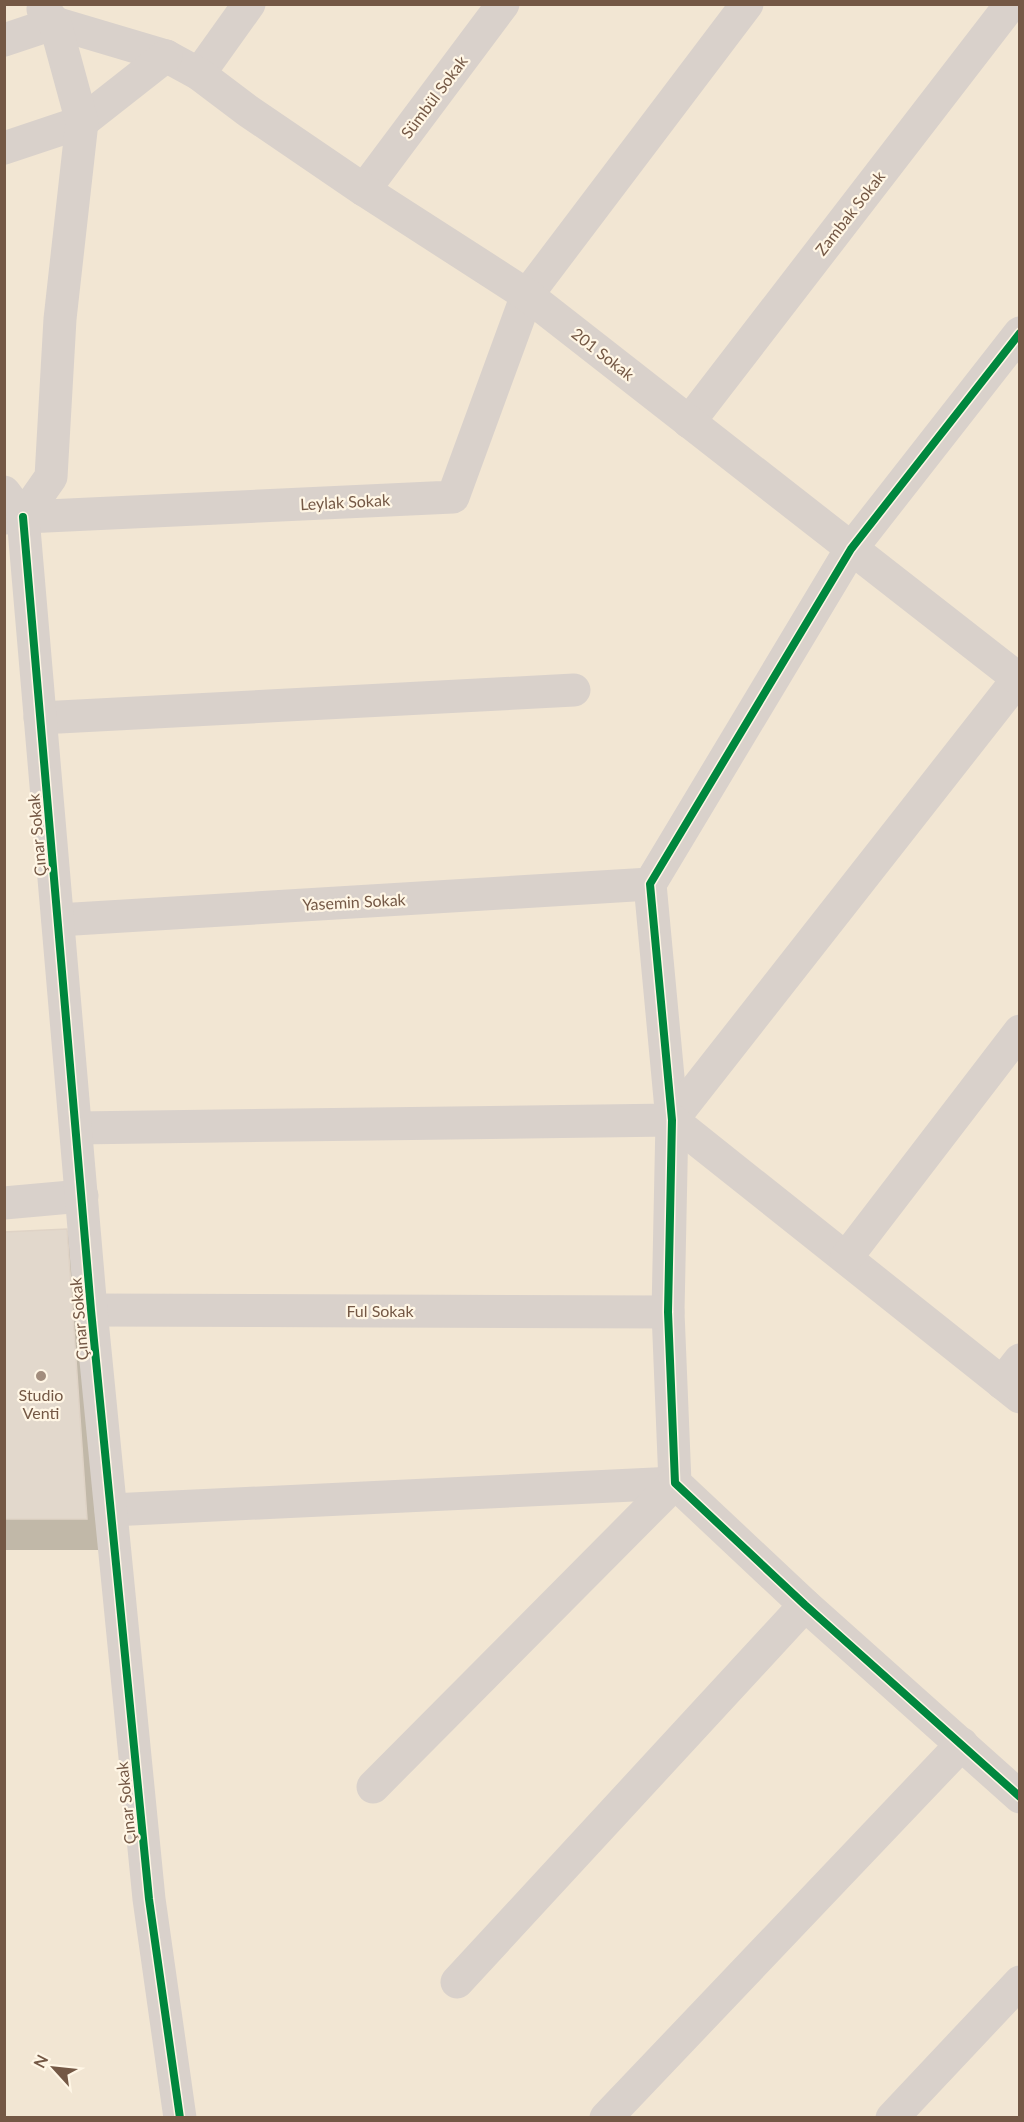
<svg xmlns="http://www.w3.org/2000/svg" width="1024" height="2122" viewBox="0 0 1024 2122" font-family="Lato,sans-serif">
<style>
.residential{fill:#f2e6d3}
.shadow{fill:#0003}
.building{fill:#e2d8cc;stroke:#dfd3c6;stroke-width:1.5}
.lines{fill:none;stroke-linecap:round;stroke-linejoin:round}
.street{stroke:#d9d1cb;stroke-width:33}
.secondary{stroke:#d9d1cb;stroke-width:33}
.cycleway-casing{stroke:#fff6e5;stroke-width:11}
.cycleway{stroke:#00873e;stroke-width:8}
.poi-dot{fill:#a28d7d;stroke:#fff6e5;stroke-width:2}
.labels{text-anchor:middle;stroke-width:4.5;stroke-linejoin:round;paint-order:stroke}
.street-label{font-size:16px;fill:#745845;stroke:#fff6e5}
.poi-label{font-size:16px;fill:#745845;stroke:#fff6e5}
</style>
<rect width="100%" height="100%" fill="#f6f0e4"/>
<rect class="residential" x="5" y="5" width="1014" height="2112"/>
<path class="shadow" d="M66,1230L98,1262L118,1550H4V1234Z"/>
<path class="building" d="M67,1229L87,1519H4V1232Z"/>
<g class="lines">
<g class="street">
<path d="M199,74L249,4"/>
<path d="M364,190L503,4"/>
<path d="M1020,333L851,549L650,884L672,1120L668,1312L675,1483L805,1605L1020,1797"/>
<path d="M689,422L1011,4"/>
<path d="M4,518L453,497L527,295L747,4"/>
<path d="M40,718L574,690"/>
<path d="M58,920L650,884"/>
<path d="M672,1120L1018,679"/>
<path d="M76,1128L672,1120L1020,1397"/>
<path d="M4,1203L82,1196"/>
<path d="M846,1258L1020,1031"/>
<path d="M91,1310L668,1312"/>
<path d="M1002,1383L1020,1360"/>
<path d="M111,1510L675,1483"/>
<path d="M373,1787L675,1483"/>
<path d="M457,1982L805,1605"/>
<path d="M606,2118L962,1744"/>
<path d="M892,2118L1020,1982"/>
</g>
<g class="secondary">
<path d="M4,40L55,23L166,56L199,74L248,111L364,190L527,295L1020,680"/>
<path d="M4,148L82,122L166,56"/>
<path d="M4,492L23,517"/>
<path d="M23,517L91,1310L149,1899L180,2118"/>
<path d="M23,517L51,477L60,319L82,122L55,23L43,9"/>
</g>
<defs>
<g id="cycleway">
<path d="M1020,333L851,549L650,884L672,1120L668,1312L675,1483L805,1605L1020,1797"/>
<path d="M23,517L91,1310L149,1899L180,2118"/>
</g>
</defs>
<use href="#cycleway" class="cycleway-casing"/>
<use href="#cycleway" class="cycleway"/>
</g>
<circle class="poi-dot" cx="41" cy="1376" r="6"/>
<g class="labels">
<g class="street-label">
<text transform="translate(434 97) rotate(-53)" y="6">Sümbül Sokak</text>
<text transform="translate(850 213) rotate(-52)" y="6">Zambak Sokak</text>
<text transform="translate(603 354) rotate(38)" y="6">201 Sokak</text>
<text transform="translate(345 502) rotate(-3)" y="6">Leylak Sokak</text>
<text transform="translate(37 835) rotate(-95)" y="6">Çınar Sokak</text>
<text transform="translate(354 902) rotate(-3)" y="6">Yasemin Sokak</text>
<text x="380" y="1317">Ful Sokak</text>
<text transform="translate(79 1319) rotate(-95)" y="6">Çınar Sokak</text>
<text transform="translate(126 1803) rotate(-96)" y="6">Çınar Sokak</text>
</g>
<g class="poi-label">
<text x="41" y="1401">Studio<tspan x="41" dy="18">Venti</tspan></text>
</g>
</g>
<rect width="1024" height="2122" fill="none" stroke="#745845" stroke-width="12"/>
<g transform="translate(54 2068) rotate(297)" stroke="#fff6e5" stroke-width="4.5" paint-order="stroke">
<path d="M0-4.5L10 22L0 15L-10 22Z" fill="#745845"/>
<text y="-9" font-size="16" font-weight="bold" text-anchor="middle" fill="#745845">N</text>
</g>
</svg>
